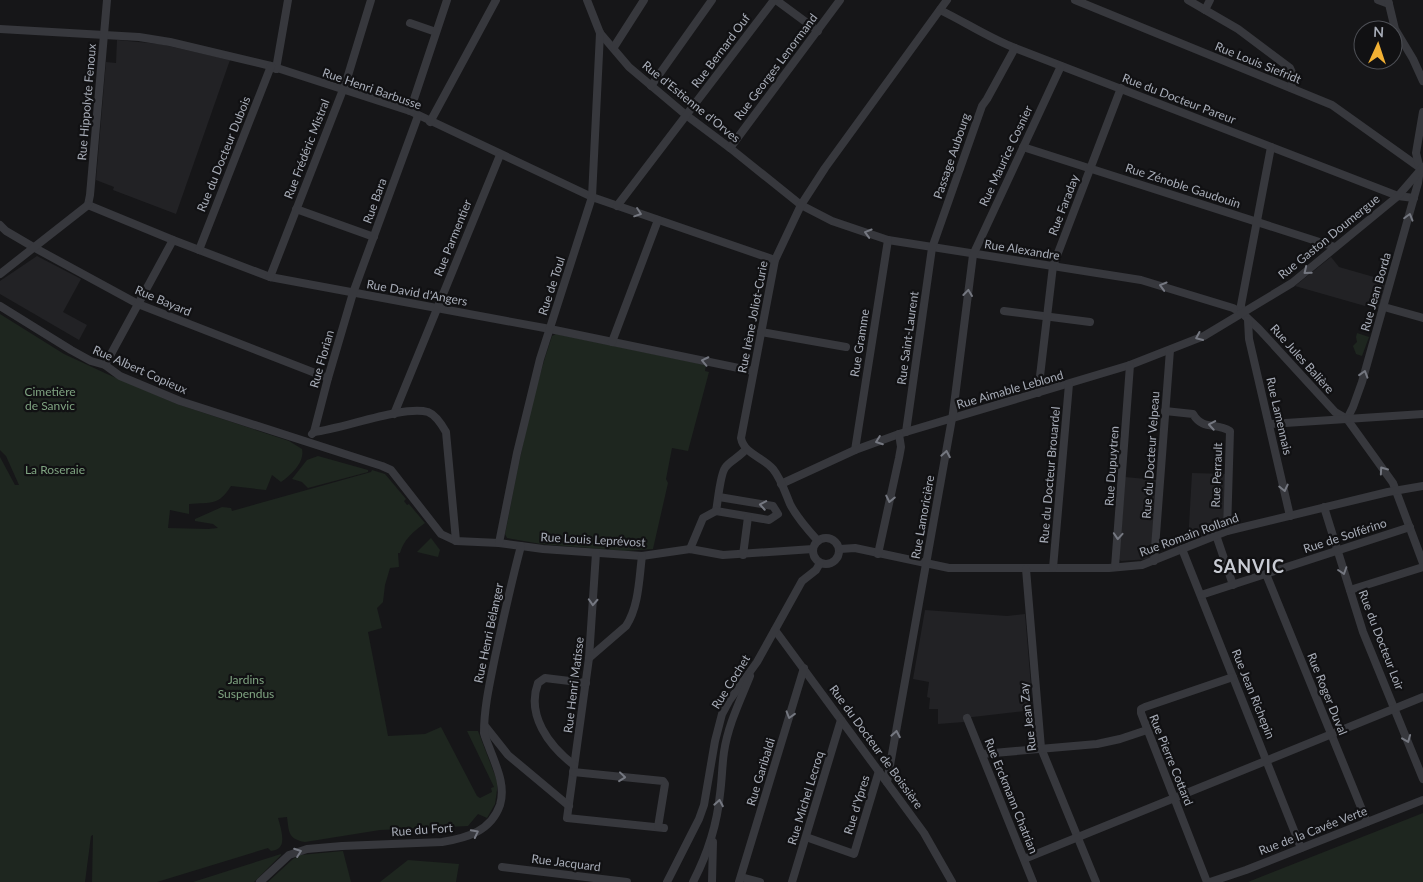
<svg xmlns="http://www.w3.org/2000/svg" width="1423" height="882" viewBox="0 0 1423 882" font-family="Lato,sans-serif">
<style>
.built{fill:#222225}
.green{fill:#1e261f}
.lines{fill:none;stroke-linecap:round;stroke-linejoin:round}
.minor{stroke:#37383d;stroke-width:8}
.oneway{stroke:#757881}
.labels{text-anchor:middle;stroke-width:4.5;stroke-linejoin:round;paint-order:stroke}
.street-label{font-size:12px;fill:#a8adb8;stroke:#111113}
.park-label{font-size:12px;fill:#7fa381;stroke:#111113}
.district-label{font-size:18px;font-weight:bold;letter-spacing:1px;fill:#c9ccd4;stroke:#111113}
</style>
<rect width="100%" height="100%" fill="#161618"/>
<g class="built">
<path d="M117,40L160,44L230,60L176,214L113,190L114,187L96,180L106,62L116,63Z"/>
<path d="M37,256L81,279L63,312L87,325L79,340L0,294V281Z"/>
<path d="M1331,257L1339,267L1388,281L1379,310L1295,286Z"/>
<path d="M1192,473L1225,474L1224,524L1222,529L1188,543Z"/>
<path d="M1125,477L1157,480L1151,555L1149,559L1121,561L1119,559Z"/>
<path d="M925,610L1007,616L1025,614L1033,710L964,718V722L938,724V709H929L930,698L927,697L929,682L913,679Z"/>
</g>
<g class="green">
<path d="M0,314L64,354L107,374L177,404L289,441L302,449C305,462 291,475 281,482L272,475L266,490L231,486C218,506 212,502 189,504V514L170,510L168,528L208,529L218,528L213,524L195,521V519L222,507L231,508L232,511L371,472L372,470L385,474L406,499L404,501L407,505L409,504L425,523C413,532 404,539 400,553H398L399,567L390,568L385,585L383,602L377,608L382,628L368,632L388,736L425,734L441,727L477,796L480,798L492,792L491,788L494,787L467,731H478L498,783L495,804L487,818L478,814L468,826L380,830L305,842C288,839 289,832 287,817L278,818C280,825 286,843 279,848C277,850 274,850 271,851L268,848L157,882H92L93,835L91,836L85,882H0V457L15,485H19L6,456L0,450Z"/>
<path d="M1357,333L1369,337L1362,356L1356,354L1353,346L1357,342L1356,337Z"/>
<path d="M556,334L706,365L705,371L709,372L688,451L672,448L666,479L668,483L653,549L624,551L541,544L507,538L505,534C518,468 530,400 552,336Z"/>
<path d="M318,456L368,470V472L308,488L302,482L292,479L307,460Z"/>
<path d="M431,538L440,550L438,557L417,552Z"/>
<path d="M1423,813V882H1248L1263,876Z"/>
<path d="M343,851L351,882H268L293,859L300,855Z"/>
<path d="M281,854V855L254,882H193Z"/>
<path d="M408,860L459,864L456,882H380Z"/>
</g>
<g class="lines">
<g class="minor">
<path d="M587,0L600,33L629,67L686,115L730,148L801,205L832,221L888,240L1141,280L1233,308L1242,313L1259,329L1335,412L1347,419L1393,483L1423,563"/>
<path d="M776,0L818,31"/>
<path d="M1075,0L1332,105L1423,170"/>
<path d="M1188,0L1238,29L1290,68L1294,77L1291,88"/>
<path d="M1378,0L1389,4"/>
<path d="M1388,0L1395,29L1413,59L1423,81"/>
<path d="M940,10C965,22 989,38 1015,48L1398,196L1414,198"/>
<path d="M1205,10L1210,0"/>
<path d="M410,23L436,32"/>
<path d="M0,29L139,37L170,42L271,66L410,111L592,197L775,260"/>
<path d="M614,47L644,0"/>
<path d="M276,69L288,0"/>
<path d="M651,86L712,0"/>
<path d="M410,111L447,0"/>
<path d="M430,122L496,0"/>
<path d="M1023,147L1335,247"/>
<path d="M730,148L840,0"/>
<path d="M88,205L173,240L270,277L550,329L753,371"/>
<path d="M88,205L90,195L107,0"/>
<path d="M617,206L774,0"/>
<path d="M296,209L374,237"/>
<path d="M0,225L6,231L35,248L138,304L328,378"/>
<path d="M199,250L271,66"/>
<path d="M0,274L88,205"/>
<path d="M270,277L346,82L371,0"/>
<path d="M0,306L71,350L91,361L105,365L120,376L180,401L382,466L391,470L441,534L456,541L499,543L543,549L642,556L690,549L723,555L813,549"/>
<path d="M1384,307L1423,318"/>
<path d="M1004,311L1090,322"/>
<path d="M1242,313L1241,305L1271,147"/>
<path d="M1248,320L1249,339L1290,516"/>
<path d="M761,332L846,347"/>
<path d="M612,342L658,220"/>
<path d="M105,365L173,240"/>
<path d="M1038,393L1053,266L1121,88"/>
<path d="M1165,411L1193,414C1203,431 1216,422 1230,431L1227,531"/>
<path d="M394,414L500,155"/>
<path d="M1347,419L1353,407L1362,382L1418,183L1420,169L1416,153L1423,112"/>
<path d="M1269,424L1423,414"/>
<path d="M314,432L328,378L353,293L418,116"/>
<path d="M906,432L932,248L982,106L987,99L1015,48"/>
<path d="M312,434L314,432C343,429 403,405 428,412C436,415 442,425 446,432L456,541"/>
<path d="M855,450L888,240"/>
<path d="M781,484L855,450L899,434L1130,365L1204,336L1292,283L1398,196L1423,167"/>
<path d="M1324,507L1363,632L1423,779"/>
<path d="M716,511L769,520L778,514L773,506L719,497"/>
<path d="M716,511C718,501 720,475 725,468C728,462 740,457 746,449"/>
<path d="M1216,535L1233,585"/>
<circle cx="826" cy="551" r="13"/>
<path d="M818,541C808,530 797,518 790,504C785,492 781,479 773,469C763,457 744,454 741,438L775,260L801,205L825,168L947,0"/>
<path d="M499,543L517,453L540,359L592,197L600,33"/>
<path d="M690,549L703,518L716,511"/>
<path d="M840,549L855,548L949,568H1109L1142,565L1227,531L1388,492L1423,486"/>
<path d="M1182,549L1301,848"/>
<path d="M596,553L589,658L567,818L664,828"/>
<path d="M878,554L899,458L901,447L899,434"/>
<path d="M743,555L748,517"/>
<path d="M1154,561L1170,350"/>
<path d="M1115,567L1130,365"/>
<path d="M1053,568L1069,384"/>
<path d="M1026,569L1041,748L1096,882"/>
<path d="M1266,574L1367,822"/>
<path d="M1350,590L1423,567"/>
<path d="M1201,595L1410,527"/>
<path d="M775,630L924,833L952,882"/>
<path d="M589,658L626,626C639,606 639,579 642,556"/>
<path d="M967,718L1033,882"/>
<path d="M485,726L508,755L569,806"/>
<path d="M982,754L1097,744L1120,739L1147,730"/>
<path d="M574,765C549,746 526,715 538,683L545,678L586,683"/>
<path d="M573,772L663,781L665,784L658,827"/>
<path d="M887,782L953,413L973,255L1061,66"/>
<path d="M806,837L854,854L879,771"/>
<path d="M1024,859L1423,697"/>
<path d="M502,867L627,882"/>
<path d="M741,877L760,882"/>
<path d="M260,882L289,855L307,849L342,846L442,842C467,838 491,831 500,805C506,785 496,766 489,747C487,742 485,737 484,733C484,707 490,682 495,657C503,620 511,583 521,546"/>
<path d="M667,882L699,819L704,805L715,741L722,714L729,701L757,662L802,581L816,570L820,563"/>
<path d="M693,882C707,855 717,825 720,794C722,780 722,766 724,752C728,725 740,701 750,676"/>
<path d="M712,882L713,842"/>
<path d="M739,882L804,668"/>
<path d="M792,882L841,720"/>
<path d="M1207,882L1141,713V709L1145,707L1233,677"/>
<path d="M1210,882L1246,870L1423,800"/>
</g>
</g>
<defs><path id="oneway-chevron" d="M-2-3.5L2.5 0L-2 3.5" fill="none" stroke-width="1.6" stroke-linecap="round" stroke-linejoin="round" transform="scale(1.25)"/></defs>
<g class="oneway">
<use href="#oneway-chevron" transform="translate(638 213) rotate(19)"/>
<use href="#oneway-chevron" transform="translate(1409 217) rotate(-74)"/>
<use href="#oneway-chevron" transform="translate(868 233) rotate(-164)"/>
<use href="#oneway-chevron" transform="translate(1307 271) rotate(141)"/>
<use href="#oneway-chevron" transform="translate(1163 286) rotate(-164)"/>
<use href="#oneway-chevron" transform="translate(968 293) rotate(-83)"/>
<use href="#oneway-chevron" transform="translate(1199 337) rotate(156)"/>
<use href="#oneway-chevron" transform="translate(705 361) rotate(-168)"/>
<use href="#oneway-chevron" transform="translate(1364 374) rotate(-73)"/>
<use href="#oneway-chevron" transform="translate(1212 425) rotate(-170)"/>
<use href="#oneway-chevron" transform="translate(879 441) rotate(160)"/>
<use href="#oneway-chevron" transform="translate(946 454) rotate(-80)"/>
<use href="#oneway-chevron" transform="translate(1383 470) rotate(-125)"/>
<use href="#oneway-chevron" transform="translate(1284 488) rotate(77)"/>
<use href="#oneway-chevron" transform="translate(890 499) rotate(102)"/>
<use href="#oneway-chevron" transform="translate(763 505) rotate(-170)"/>
<use href="#oneway-chevron" transform="translate(1118 536) rotate(94)"/>
<use href="#oneway-chevron" transform="translate(1343 571) rotate(72)"/>
<use href="#oneway-chevron" transform="translate(593 602) rotate(93)"/>
<use href="#oneway-chevron" transform="translate(790 715) rotate(107)"/>
<use href="#oneway-chevron" transform="translate(896 734) rotate(-80)"/>
<use href="#oneway-chevron" transform="translate(1407 739) rotate(68)"/>
<use href="#oneway-chevron" transform="translate(622 777) rotate(6)"/>
<use href="#oneway-chevron" transform="translate(719 803) rotate(-80)"/>
<use href="#oneway-chevron" transform="translate(475 833) rotate(-27)"/>
<use href="#oneway-chevron" transform="translate(298 852) rotate(-20)"/>
</g>
<g class="labels">
<g class="street-label">
<text transform="translate(721 51) rotate(-53)" y="4">Rue Bernard Ouf</text>
<text transform="translate(1258 63) rotate(22)" y="4">Rue Louis Siefridt</text>
<text transform="translate(776 67) rotate(-53)" y="4">Rue Georges Lenormand</text>
<text transform="translate(372 89) rotate(19)" y="4">Rue Henri Barbusse</text>
<text transform="translate(1179 99) rotate(21)" y="4">Rue du Docteur Pareur</text>
<text transform="translate(87 102) rotate(-85)" y="4">Rue Hippolyte Fenoux</text>
<text transform="translate(691 102) rotate(39)" y="4">Rue d'Estienne d'Orves</text>
<text transform="translate(307 149) rotate(-69)" y="4">Rue Frédéric Mistral</text>
<text transform="translate(224 154) rotate(-68)" y="4">Rue du Docteur Dubois</text>
<text transform="translate(952 156) rotate(-71)" y="4">Passage Aubourg</text>
<text transform="translate(1006 156) rotate(-65)" y="4">Rue Maurice Cosnier</text>
<text transform="translate(1183 186) rotate(18)" y="4">Rue Zénoble Gaudouin</text>
<text transform="translate(375 201) rotate(-70)" y="4">Rue Bara</text>
<text transform="translate(1064 205) rotate(-69)" y="4">Rue Faraday</text>
<text transform="translate(1329 237) rotate(-39)" y="4">Rue Gaston Doumergue</text>
<text transform="translate(453 238) rotate(-68)" y="4">Rue Parmentier</text>
<text transform="translate(1022 250) rotate(9)" y="4">Rue Alexandre</text>
<text transform="translate(552 286) rotate(-72)" y="4">Rue de Toul</text>
<text transform="translate(1376 292) rotate(-74)" y="4">Rue Jean Borda</text>
<text transform="translate(417 293) rotate(10)" y="4">Rue David d'Angers</text>
<text transform="translate(163 301) rotate(23)" y="4">Rue Bayard</text>
<text transform="translate(753 317) rotate(-79)" y="4">Rue Irène Joliot-Curie</text>
<text transform="translate(908 338) rotate(-82)" y="4">Rue Saint-Laurent</text>
<text transform="translate(860 343) rotate(-81)" y="4">Rue Gramme</text>
<text transform="translate(322 359) rotate(-74)" y="4">Rue Florian</text>
<text transform="translate(1302 359) rotate(48)" y="4">Rue Jules Balière</text>
<text transform="translate(140 370) rotate(24)" y="4">Rue Albert Copieux</text>
<text transform="translate(1010 390) rotate(-16)" y="4">Rue Aimable Leblond</text>
<text transform="translate(1279 416) rotate(77)" y="4">Rue Lamennais</text>
<text transform="translate(1151 455) rotate(-86)" y="4">Rue du Docteur Velpeau</text>
<text transform="translate(1112 466) rotate(-86)" y="4">Rue Dupuytren</text>
<text transform="translate(1050 475) rotate(-85)" y="4">Rue du Docteur Brouardel</text>
<text transform="translate(1217 475) rotate(-88)" y="4">Rue Perrault</text>
<text transform="translate(923 517) rotate(-80)" y="4">Rue Lamoricière</text>
<text transform="translate(1189 535) rotate(-20)" y="4">Rue Romain Rolland</text>
<text transform="translate(1345 536) rotate(-18)" y="4">Rue de Solférino</text>
<text transform="translate(593 540) rotate(3)" y="4">Rue Louis Leprévost</text>
<text transform="translate(489 633) rotate(-78)" y="4">Rue Henri Bélanger</text>
<text transform="translate(1381 640) rotate(69)" y="4">Rue du Docteur Loir</text>
<text transform="translate(731 682) rotate(-58)" y="4">Rue Cochet</text>
<text transform="translate(574 685) rotate(-83)" y="4">Rue Henri Matisse</text>
<text transform="translate(1253 694) rotate(68)" y="4">Rue Jean Richepin</text>
<text transform="translate(1327 694) rotate(68)" y="4">Rue Roger Duval</text>
<text transform="translate(1028 717) rotate(-97)" y="4">Rue Jean Zay</text>
<text transform="translate(876 747) rotate(54)" y="4">Rue du Docteur de Boissière</text>
<text transform="translate(1171 760) rotate(68)" y="4">Rue Pierre Cottard</text>
<text transform="translate(761 772) rotate(-73)" y="4">Rue Garibaldi</text>
<text transform="translate(1011 796) rotate(68)" y="4">Rue Erckmann Chatrian</text>
<text transform="translate(806 798) rotate(-73)" y="4">Rue Michel Lecroq</text>
<text transform="translate(857 805) rotate(-73)" y="4">Rue d'Ypres</text>
<text transform="translate(422 830) rotate(-4)" y="4">Rue du Fort</text>
<text transform="translate(1313 831) rotate(-21)" y="4">Rue de la Cavée Verte</text>
<text transform="translate(566 863) rotate(7)" y="4">Rue Jacquard</text>
</g>
<g class="park-label">
<text x="50" y="396">Cimetière<tspan x="50" dy="14">de Sanvic</tspan></text>
<text x="55" y="474">La Roseraie</text>
<text x="246" y="684">Jardins<tspan x="246" dy="14">Suspendus</tspan></text>
</g>
<g class="district-label">
<text x="1249" y="573">SANVIC</text>
</g>
</g>
<g transform="translate(1378 45) rotate(3)"><circle r="24" fill="#111113" stroke="#4d4f55"/>
<path d="M0-4L9 19L0 12L-9 19Z" fill="#f2b134"/>
<text y="-8" font-size="14" font-weight="bold" text-anchor="middle" fill="#a8adb8">N</text>
</g>
</svg>
